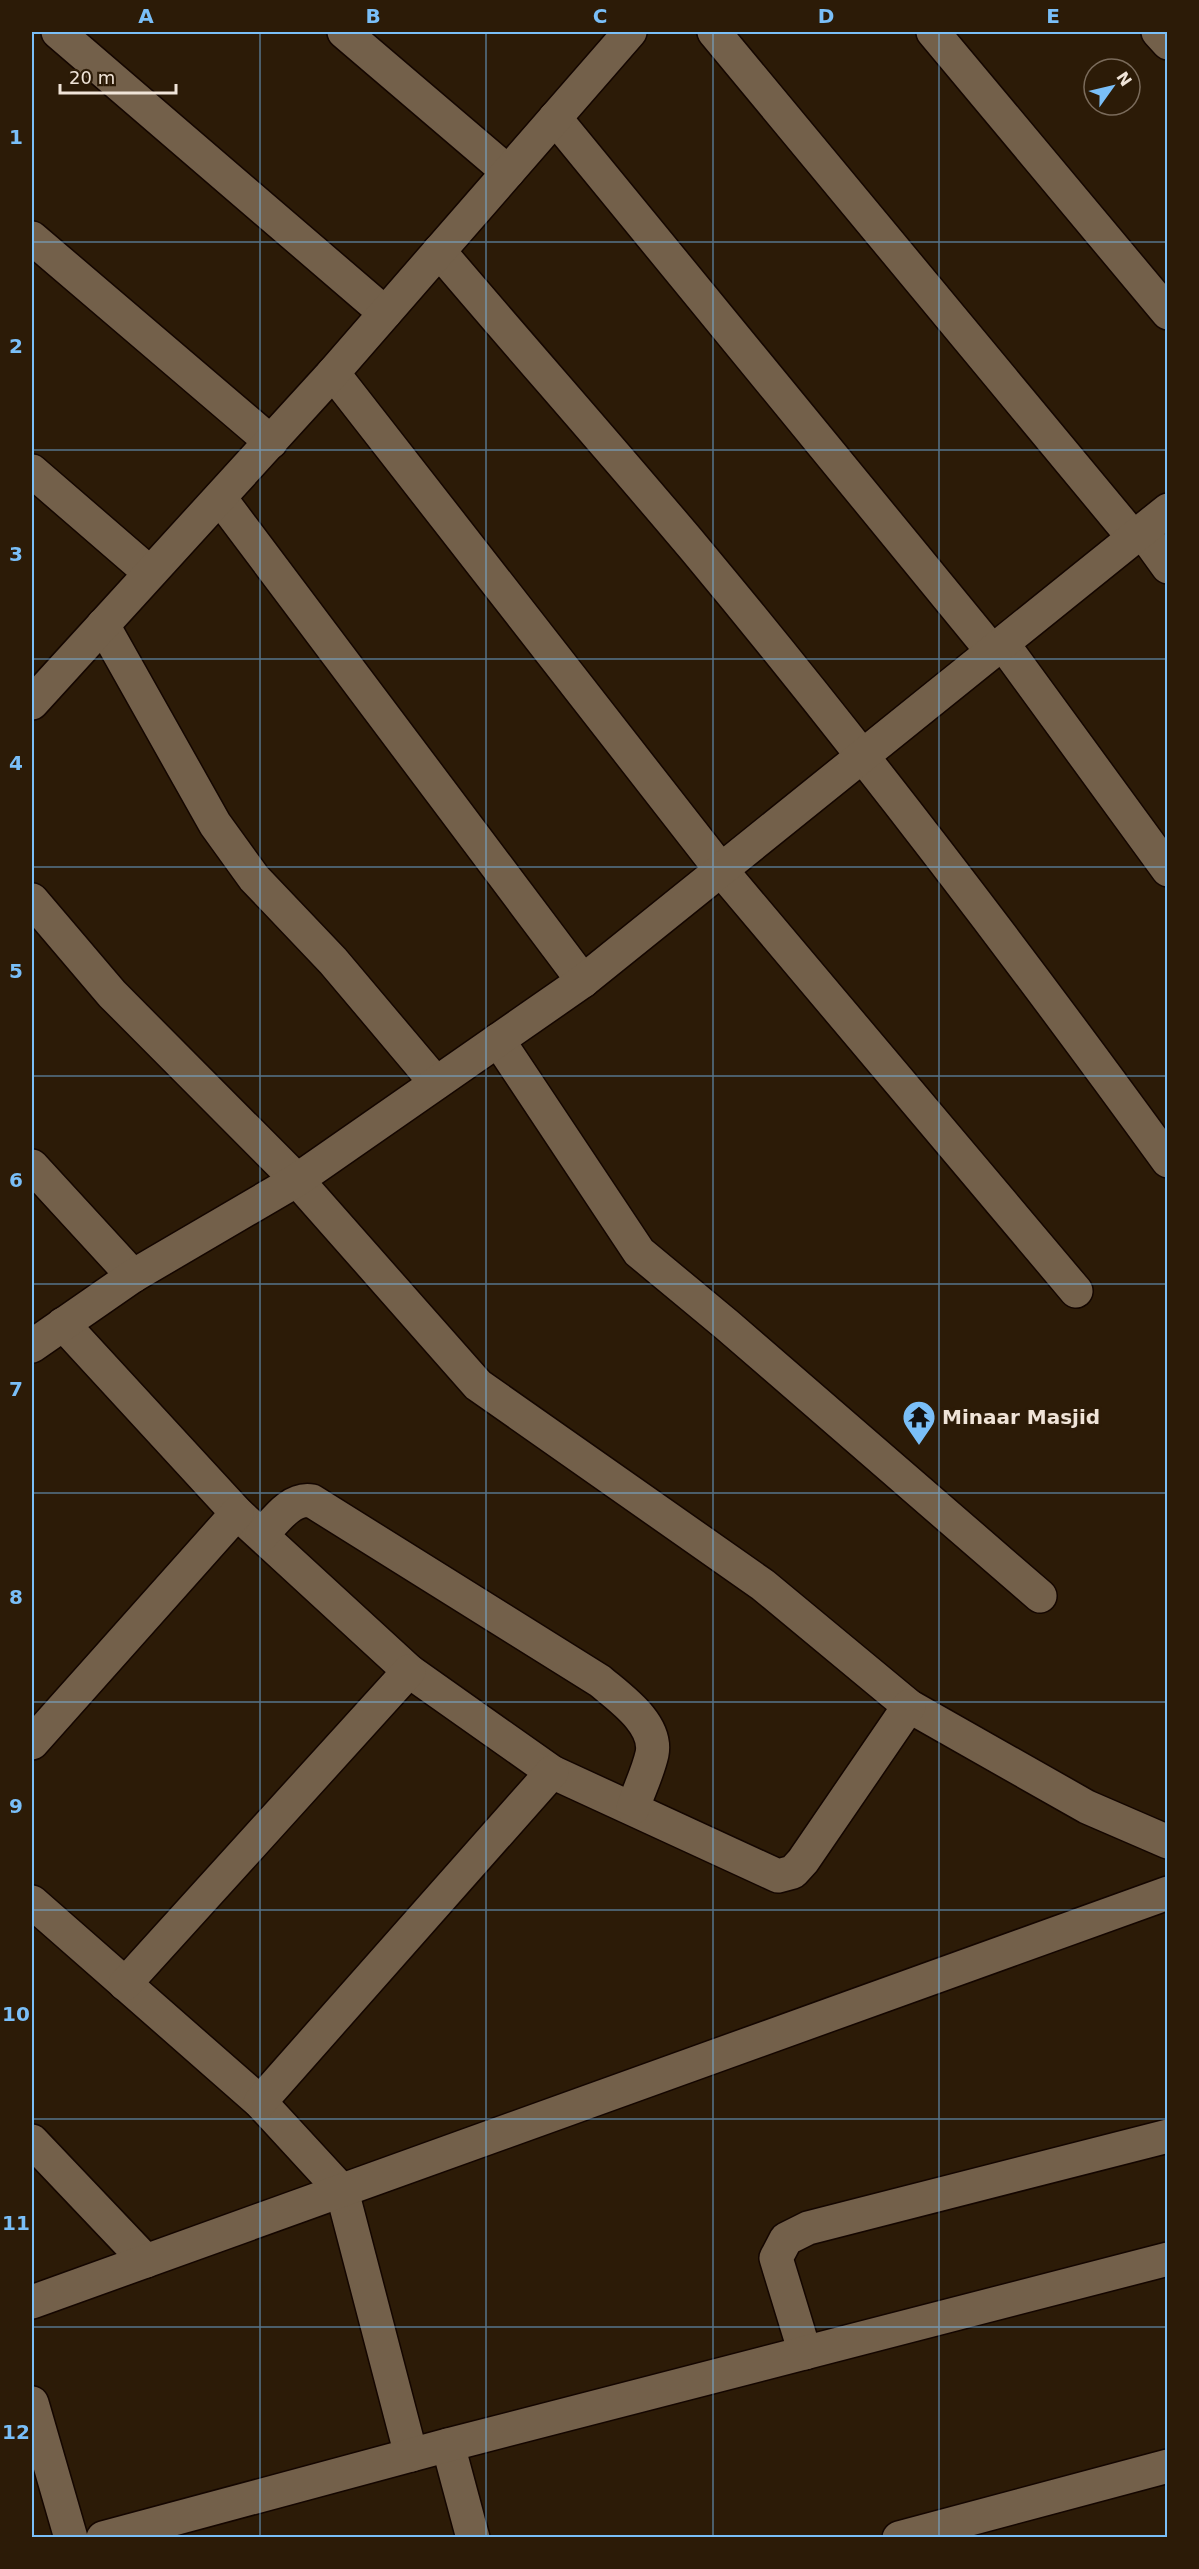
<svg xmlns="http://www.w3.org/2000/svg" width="1199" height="2569" viewBox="0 0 1199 2569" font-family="'DejaVu Sans',sans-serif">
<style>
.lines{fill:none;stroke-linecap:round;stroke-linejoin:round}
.minor-casing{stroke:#140600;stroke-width:36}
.minor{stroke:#73604a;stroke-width:33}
.grid{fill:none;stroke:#7abff8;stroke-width:1.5;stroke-opacity:0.55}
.labels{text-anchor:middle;stroke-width:6;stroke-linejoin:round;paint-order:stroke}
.poi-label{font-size:20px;font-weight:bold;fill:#f0e4d8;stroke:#2c1b07;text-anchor:start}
.neatline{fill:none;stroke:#7abff8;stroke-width:2}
.grid-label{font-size:20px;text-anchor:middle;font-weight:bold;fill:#7abff8}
</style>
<rect width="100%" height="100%" fill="#2c1b07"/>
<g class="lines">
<defs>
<g id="minor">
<path d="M58,32L385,313"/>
<path d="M344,32L508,172"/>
<path d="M714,32L1133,537"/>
<path d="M933,32L1168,313"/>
<path d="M1158,32L1168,43"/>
<path d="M555,118L992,651"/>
<path d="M32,238L271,442"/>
<path d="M439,251C524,351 611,449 695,549C860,747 1016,952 1168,1161"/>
<path d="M333,373L721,870L1076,1291"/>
<path d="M32,471L150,573"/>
<path d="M220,498L583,981"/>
<path d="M1142,531L1168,567"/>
<path d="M103,625L215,824L254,878L333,961L436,1083"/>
<path d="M1003,644L1168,870"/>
<path d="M32,703L333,373L630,32"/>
<path d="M32,900L112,994L297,1180L478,1385L763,1585L909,1706L1087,1807L1168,1842"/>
<path d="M498,1040L639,1252L727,1325L1040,1596"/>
<path d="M32,1166L133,1276"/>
<path d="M63,1324L237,1513L409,1671L552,1772L778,1876L793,1872L803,1861L909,1706"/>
<path d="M32,1346L133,1276L297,1180L583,981L1168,510"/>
<path d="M262,1535C275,1521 291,1497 312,1501L600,1681C620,1698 658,1724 652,1754C648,1772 639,1790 633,1808"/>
<path d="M32,1743L237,1513"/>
<path d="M32,1902L260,2102L342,2191L411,2455"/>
<path d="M125,1984L409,1671"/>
<path d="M260,2102L552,1772"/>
<path d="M32,2141L146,2261"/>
<path d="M32,2302L1168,1893"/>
<path d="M805,2353L776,2258L786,2239L808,2228L1168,2136"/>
<path d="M32,2403L71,2538"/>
<path d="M448,2445L473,2538"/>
<path d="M103,2538L448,2445L1168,2259"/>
<path d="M899,2538L1168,2466"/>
</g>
</defs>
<use href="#minor" class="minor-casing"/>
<use href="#minor" class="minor"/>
</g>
<path class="grid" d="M260,32V2538M486,32V2538M713,32V2538M939,32V2538M32,242H1168M32,450H1168M32,659H1168M32,867H1168M32,1076H1168M32,1284H1168M32,1493H1168M32,1702H1168M32,1910H1168M32,2119H1168M32,2327H1168"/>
<defs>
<symbol id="temple-pin" viewBox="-11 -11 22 30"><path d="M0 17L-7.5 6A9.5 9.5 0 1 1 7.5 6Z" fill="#7abff8" stroke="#2c1b07"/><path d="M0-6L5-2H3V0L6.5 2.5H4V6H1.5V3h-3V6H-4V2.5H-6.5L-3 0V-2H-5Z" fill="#111"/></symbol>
</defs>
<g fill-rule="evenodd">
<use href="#temple-pin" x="900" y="1398" width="38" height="52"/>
</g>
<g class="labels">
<g class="poi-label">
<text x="942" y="1424">Minaar Masjid</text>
</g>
</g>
<rect width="1199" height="2569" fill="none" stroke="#2c1b07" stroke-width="66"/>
<g transform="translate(1112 87) rotate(56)"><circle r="28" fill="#2c1b07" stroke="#7a6b5b" stroke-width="1.5"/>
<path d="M0-4.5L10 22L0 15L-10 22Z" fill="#7abff8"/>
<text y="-9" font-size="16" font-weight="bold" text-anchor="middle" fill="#f0e4d8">N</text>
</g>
<path d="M60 84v9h116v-9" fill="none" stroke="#f0e4d8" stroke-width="3"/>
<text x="69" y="84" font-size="18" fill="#f0e4d8" stroke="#2c1b07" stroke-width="4.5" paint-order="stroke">20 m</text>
<rect x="33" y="33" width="1133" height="2503" class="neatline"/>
<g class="grid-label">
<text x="146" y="23">A</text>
<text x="373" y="23">B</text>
<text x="600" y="23">C</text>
<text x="826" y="23">D</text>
<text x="1053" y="23">E</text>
<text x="16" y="144">1</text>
<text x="16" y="353">2</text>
<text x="16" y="561">3</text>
<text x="16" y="770">4</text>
<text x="16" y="978">5</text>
<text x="16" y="1187">6</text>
<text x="16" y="1396">7</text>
<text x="16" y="1604">8</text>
<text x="16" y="1813">9</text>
<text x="16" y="2021">10</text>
<text x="16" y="2230">11</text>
<text x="16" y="2439">12</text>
</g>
</svg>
